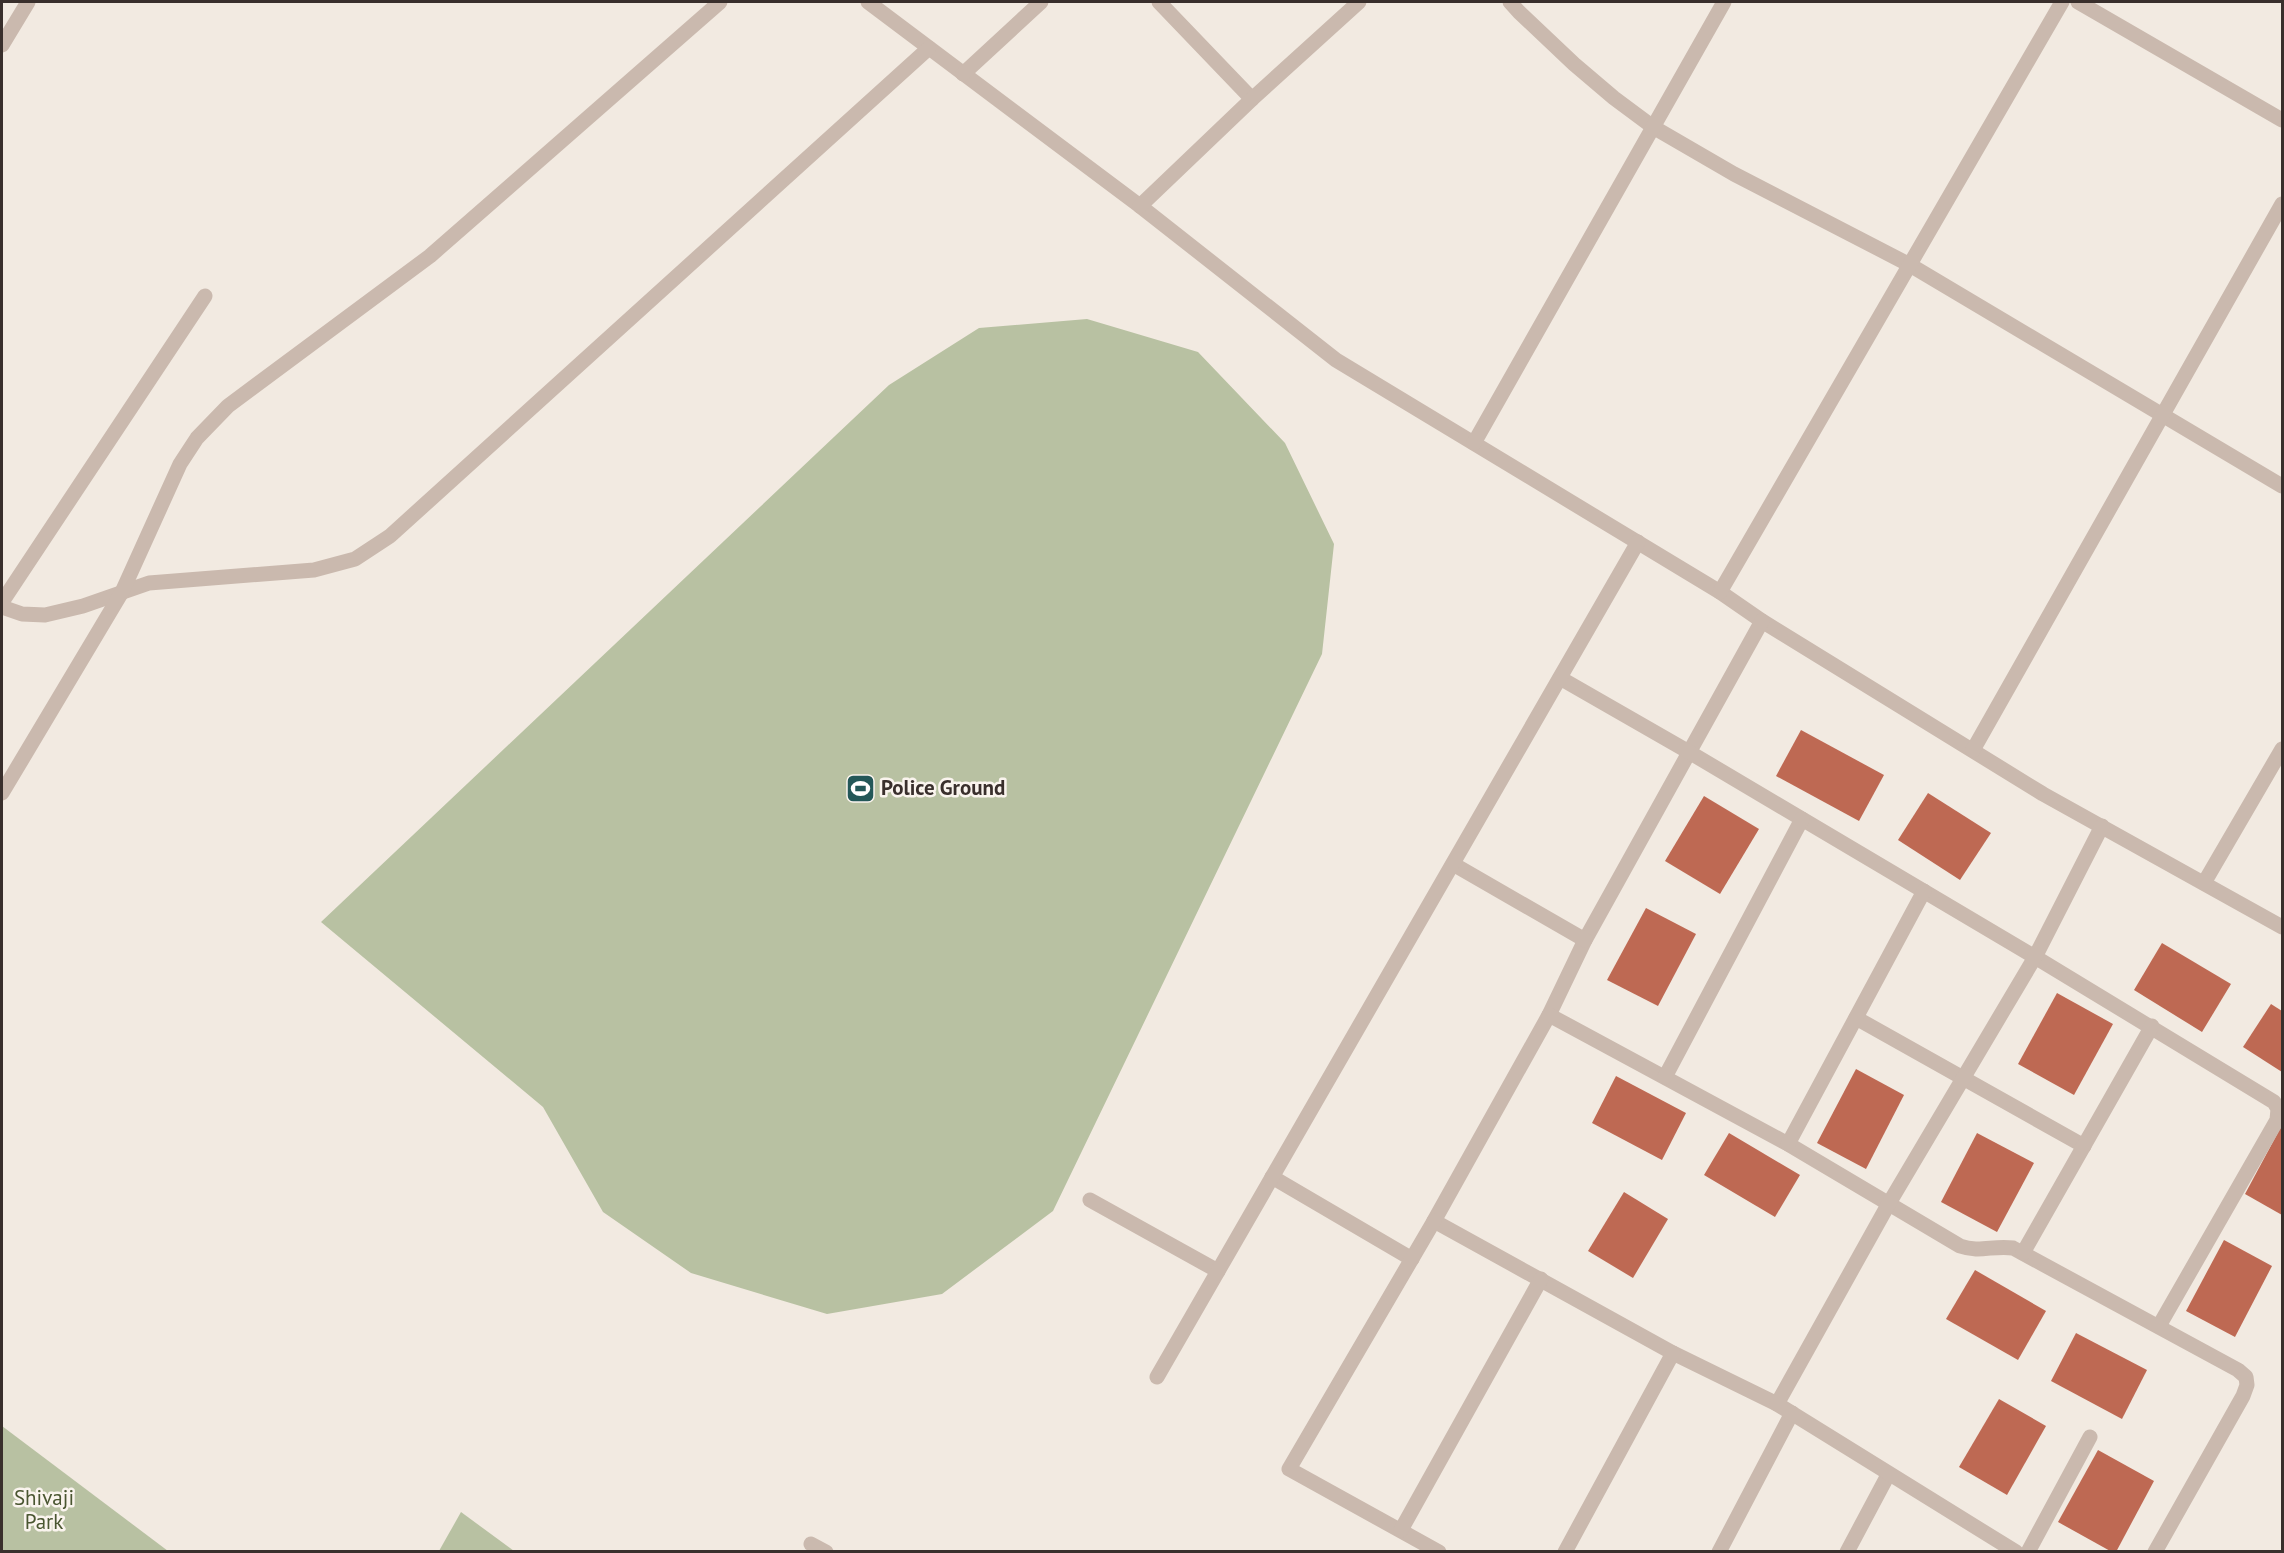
<svg xmlns="http://www.w3.org/2000/svg" width="2284" height="1553" viewBox="0 0 2284 1553" font-family="'PT Sans',sans-serif">
<style>
.green{fill:#b8c1a2}
.building{fill:#be6953}
.lines{fill:none;stroke-linecap:round;stroke-linejoin:round}
.service{stroke:#cab9ae;stroke-width:15}
.minor{stroke:#cab9ae;stroke-width:15}
.labels{text-anchor:middle;stroke-width:5;stroke-linejoin:round;paint-order:stroke}
.poi-label{font-size:21px;font-weight:bold;fill:#392f2c;stroke:#faf4ee;text-anchor:start}
.park-label{font-size:21px;fill:#4a5631;stroke:#faf4ee}
</style>
<rect width="100%" height="100%" fill="#f2eae1"/>
<g class="green">
<path d="M1087,319L1198,352L1285,443L1334,544L1322,654L1053,1211L942,1294L827,1314L691,1273L603,1212L543,1107L321,922L889,385L979,328Z"/>
<path d="M2,1426L168,1551H2Z"/>
<path d="M461,1512L514,1551H439Z"/>
</g>
<g class="building">
<path d="M1801,730L1884,775L1859,821L1776,776Z"/>
<path d="M1928,793L1991,833L1960,880L1898,840Z"/>
<path d="M1704,796L1759,829L1720,894L1665,861Z"/>
<path d="M1646,908L1696,934L1658,1006L1607,980Z"/>
<path d="M2162,943L2231,984L2202,1032L2134,990Z"/>
<path d="M2057,993L2113,1024L2074,1095L2018,1064Z"/>
<path d="M2271,1004L2282,1011V1072L2243,1047Z"/>
<path d="M1856,1069L1904,1095L1866,1169L1817,1143Z"/>
<path d="M1616,1076L1686,1113L1662,1160L1592,1123Z"/>
<path d="M2282,1125V1215L2245,1194Z"/>
<path d="M1729,1133L1800,1175L1775,1217L1704,1175Z"/>
<path d="M1977,1133L2034,1163L1997,1232L1941,1202Z"/>
<path d="M1624,1192L1668,1219L1633,1278L1588,1251Z"/>
<path d="M2224,1240L2272,1266L2235,1337L2186,1311Z"/>
<path d="M1975,1270L2046,1311L2018,1360L1946,1319Z"/>
<path d="M2076,1333L2147,1370L2122,1419L2051,1381Z"/>
<path d="M1999,1399L2046,1426L2007,1495L1959,1467Z"/>
<path d="M2098,1450L2154,1481L2116,1552H2112L2058,1522Z"/>
</g>
<g class="lines">
<path class="service" d="M1090,1200L1218,1271"/>
<g class="minor">
<path d="M868,2L1140,206L1336,360L1720,592L1762,621L2043,794L2282,927"/>
<path d="M1159,2L1252,99"/>
<path d="M1510,2L1519,12L1574,64L1614,98L1653,127L1734,174L1910,265L2282,486"/>
<path d="M2078,2L2282,120"/>
<path d="M2,45L28,2"/>
<path d="M963,74L1041,2"/>
<path d="M1140,206L1252,99L1359,2"/>
<path d="M1474,443L1724,2"/>
<path d="M1720,592L2062,2"/>
<path d="M2,602L205,296"/>
<path d="M2,607L22,614L45,615L83,606L149,583L314,570L355,559L390,536L929,48"/>
<path d="M1762,621L1585,940L1549,1015L1434,1221L1673,1353L1777,1404"/>
<path d="M1560,678L1689,752L2035,957L2274,1102L2278,1109L2277,1120L2159,1326"/>
<path d="M1973,750L2282,204"/>
<path d="M2,793L122,592L180,464L197,438L228,406L430,256L720,2"/>
<path d="M1453,864L1585,940"/>
<path d="M2204,883L2282,749"/>
<path d="M1549,1015L1788,1144L1960,1246C1980,1253 1993,1245 2013,1248L2238,1370L2246,1377L2247,1385L2243,1396L2155,1552"/>
<path d="M1856,1018L2084,1146"/>
<path d="M1665,1077L1802,819"/>
<path d="M1788,1144L1924,891"/>
<path d="M1272,1177L1412,1259"/>
<path d="M1434,1221L1289,1469L1439,1552"/>
<path d="M2023,1253L2152,1026"/>
<path d="M1157,1377L1638,542"/>
<path d="M1401,1530L1541,1279"/>
<path d="M811,1544L826,1552"/>
<path d="M1565,1552L1673,1353"/>
<path d="M1719,1552L1792,1413"/>
<path d="M1847,1552L1888,1475"/>
<path d="M2016,1552L1777,1404L1888,1205L2035,957L2102,826"/>
<path d="M2028,1552L2090,1437"/>
</g>
</g>
<defs>
<symbol id="stadium-square" viewBox="-11 -11 22 22"><rect x="-9" y="-9" width="18" height="18" rx="4" fill="#235758" stroke="#faf4ee"/><path d="M0-5a6.5 5 0 1 0 0 10a6.5 5 0 1 0 0-10ZM-3.5-1.8h7v3.6h-7Z" fill="#fff"/></symbol>
</defs>
<g fill-rule="evenodd">
<use href="#stadium-square" x="844" y="772" width="33" height="33"/>
</g>
<g class="labels">
<g class="poi-label">
<text x="881" y="795">Police Ground</text>
</g>
<g class="park-label">
<text x="44" y="1505">Shivaji<tspan x="44" dy="24">Park</tspan></text>
</g>
</g>
<rect width="2284" height="1553" fill="none" stroke="#392f2c" stroke-width="6"/>
</svg>
